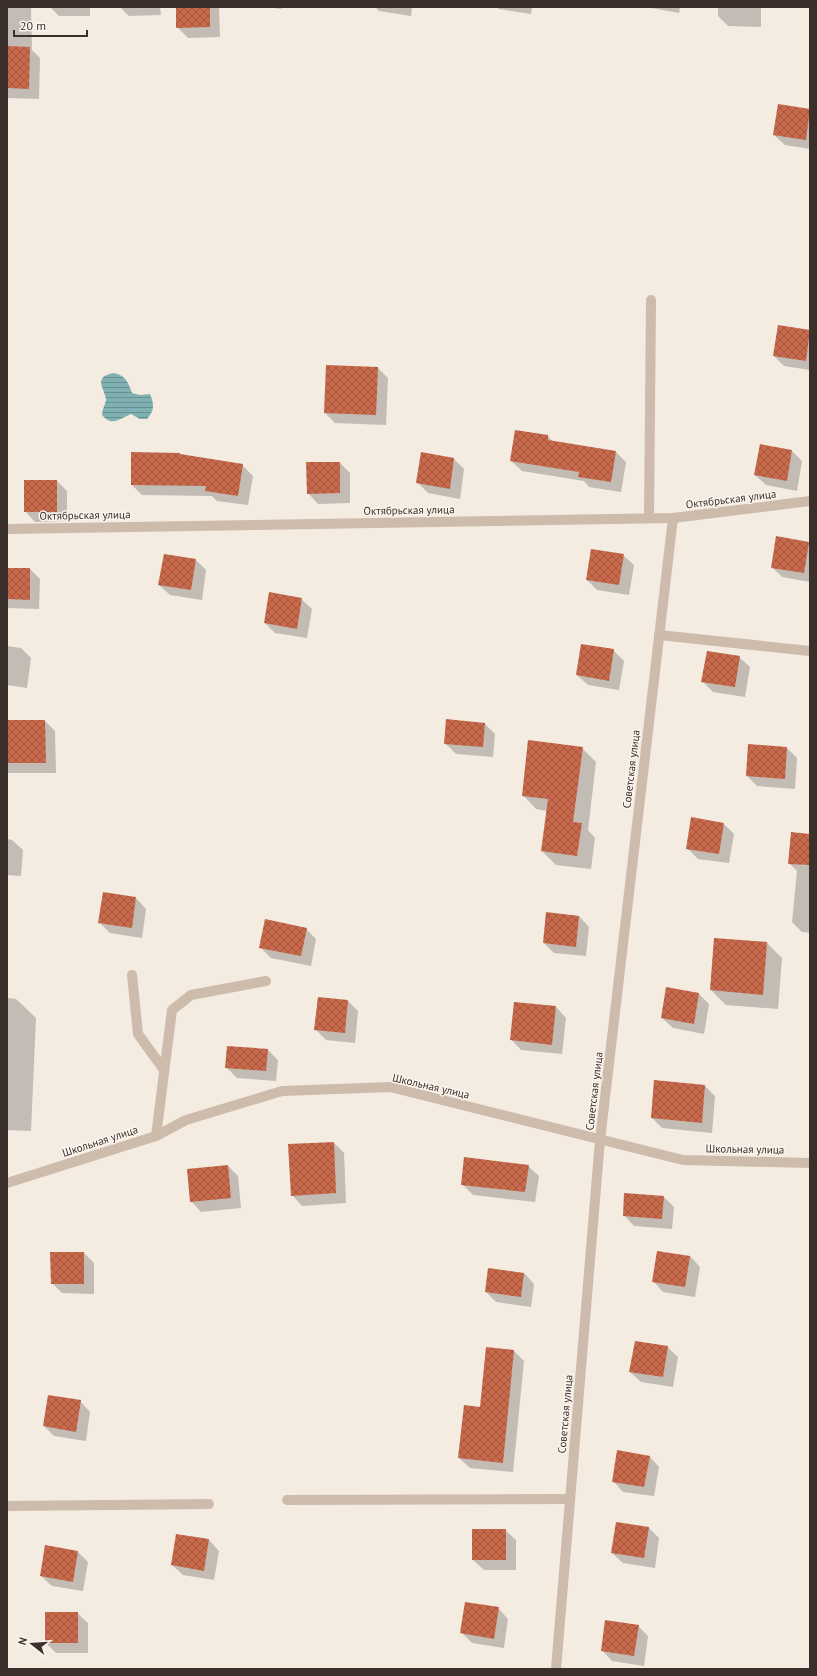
<svg xmlns="http://www.w3.org/2000/svg" width="817" height="1676" viewBox="0 0 817 1676" font-family="'PT Sans',sans-serif">
<style>
.water{fill:url(#water-rules)}
.shadow{fill:#0003}
.building{fill:url(#building-cross-hatch)}
.lines{fill:none;stroke-linecap:round;stroke-linejoin:round}
.service{stroke:#cdbbac;stroke-width:10}
.minor{stroke:#cdbbac;stroke-width:10}
.labels{text-anchor:middle;stroke-width:3;stroke-linejoin:round;paint-order:stroke}
.street-label{font-size:11px;fill:#3b302b;stroke:#fbf5ee}
</style>
<defs>
<pattern id="water-rules" width="6" height="5" patternUnits="userSpaceOnUse"><rect width="6" height="5" fill="#7fb0b2"/><path d="M0 2.5h6" fill="none" stroke="#699091"/></pattern>
<pattern id="building-cross-hatch" width="8" height="8" patternUnits="userSpaceOnUse"><rect width="8" height="8" fill="#c8694b"/><path d="M0 0l8 8M0 8l8-8" fill="none" stroke="#a4573f"/></pattern>
</defs>
<rect width="100%" height="100%" fill="#f4ebe1"/>
<path class="water" d="M114,373C126,376 128,382 132,393L140,395L150,394C154,404 155,410 147,419H140L131,414C119,419 112,427 102,415C102,410 105,405 106,400C106,390 91,377 114,373Z"/>
<g class="shadow">
<path d="M7,7H31L32,50L40,58L39,99L7,98Z"/>
<path d="M50,7H90V16H59Z"/>
<path d="M120,7H160L161,15L129,16Z"/>
<path d="M177,7H219L220,37L188,38L177,27Z"/>
<path d="M267,7H282L281,9Z"/>
<path d="M375,7H412L411,16L379,11Z"/>
<path d="M497,7H532L531,14L499,9Z"/>
<path d="M646,7H680L679,13Z"/>
<path d="M718,7H761V27L728,26L718,16Z"/>
<path d="M779,105L810,110V149L785,145L774,135Z"/>
<path d="M779,326L810,331V370L784,366L774,356Z"/>
<path d="M378,368L388,378L386,425L335,423L325,413Z"/>
<rect x="7" y="407" width="1" height="30"/>
<path d="M548,436L553,442L616,452L626,462L621,492L589,487L584,481L522,471L511,461Z"/>
<path d="M792,451L802,461L797,491L766,485L755,475Z"/>
<path d="M422,453L454,459L464,469L460,499L428,493L418,483Z"/>
<path d="M180,454L182,456L242,465L253,476L248,505L217,501L212,496L142,495L132,485Z"/>
<path d="M340,463L350,473V503L318,504L308,493Z"/>
<path d="M57,481L67,491V521L35,522L25,511Z"/>
<path d="M809,543L810,544V582L782,577L772,567Z"/>
<path d="M623,555L634,565L629,595L597,590L587,580Z"/>
<path d="M196,560L206,570L202,600L170,595L159,585Z"/>
<path d="M7,569H30L40,579L39,609L7,608Z"/>
<path d="M301,599L312,609L307,638L275,633L265,623Z"/>
<path d="M7,646L21,648L31,658L27,688L7,685Z"/>
<path d="M613,650L624,661L619,690L588,685L577,675Z"/>
<path d="M739,657L750,667L745,697L713,692L702,681Z"/>
<path d="M7,721H45L55,731L56,773H7Z"/>
<path d="M485,724L495,734L493,757L456,754L445,743Z"/>
<path d="M582,748L596,762L588,830L595,838L591,869L556,865L542,851L547,811L536,809L523,795Z"/>
<path d="M787,748L797,758L795,789L757,786L747,776Z"/>
<path d="M692,819L724,824L734,834L729,863L698,859L687,848Z"/>
<path d="M810,835V933L802,932L792,922L797,871L789,863Z"/>
<path d="M7,839L12,840L23,850L21,876L7,875Z"/>
<path d="M104,893L136,898L146,909L142,938L110,933L100,923Z"/>
<path d="M547,913L579,916L589,927L586,956L554,953L544,943Z"/>
<path d="M306,929L316,939L311,966L271,958L260,947Z"/>
<path d="M767,943L782,958L778,1009L726,1005L711,990Z"/>
<path d="M699,994L709,1004L704,1034L673,1028L662,1018Z"/>
<path d="M7,998L16,999L36,1018L31,1131L7,1130Z"/>
<path d="M318,998L348,1001L358,1011L355,1043L326,1040L315,1029Z"/>
<path d="M556,1007L566,1018L562,1054L521,1050L511,1039Z"/>
<path d="M268,1050L278,1060L276,1081L237,1078L226,1067Z"/>
<path d="M705,1086L715,1096L712,1133L662,1128L652,1118Z"/>
<path d="M334,1143L344,1153L346,1203L302,1206L292,1195Z"/>
<path d="M228,1166L238,1176L241,1208L201,1212L191,1201Z"/>
<path d="M528,1166L539,1176L535,1202L473,1195L462,1184Z"/>
<path d="M664,1197L674,1207L672,1229L634,1226L624,1215Z"/>
<path d="M84,1253L94,1263V1294L62,1293L52,1283Z"/>
<path d="M690,1256L700,1267L695,1297L663,1292L653,1281Z"/>
<path d="M524,1273L534,1284L531,1307L496,1302L486,1292Z"/>
<path d="M667,1347L678,1357L673,1387L641,1382L630,1372Z"/>
<path d="M514,1351L524,1361L513,1472L470,1468L459,1458L480,1408Z"/>
<path d="M49,1396L80,1401L90,1412L86,1441L54,1436L44,1426Z"/>
<path d="M649,1456L659,1467L654,1496L623,1492L613,1481Z"/>
<path d="M617,1523L649,1528L659,1538L655,1568L623,1563L612,1553Z"/>
<path d="M505,1530L516,1540V1570H484L473,1560Z"/>
<path d="M177,1535L209,1540L219,1551L214,1580L183,1575L172,1565Z"/>
<path d="M78,1552L88,1562L83,1591L52,1586L41,1576Z"/>
<path d="M498,1608L508,1619L504,1648L472,1643L462,1633Z"/>
<path d="M77,1613L88,1623V1653H56L46,1643Z"/>
<path d="M638,1626L648,1636L644,1666L612,1661L602,1650Z"/>
</g>
<g class="building">
<path d="M176,7H210V27L176,28Z"/>
<path d="M7,46L30,47L29,89L7,88Z"/>
<path d="M778,104L810,109L806,140L773,135Z"/>
<path d="M778,325L810,330L806,361L773,356Z"/>
<path d="M326,365L378,367L376,415L324,413Z"/>
<path d="M515,430L548,435V440L616,451L611,482L578,477L579,472L510,461Z"/>
<path d="M760,444L792,450L787,481L754,475Z"/>
<path d="M131,452L180,453V454L243,464L238,496L205,491L206,486L131,485Z"/>
<path d="M421,452L454,458L450,489L416,483Z"/>
<path d="M306,462H340V493L307,494Z"/>
<rect x="24" y="480" width="33" height="32"/>
<path d="M776,536L809,542L804,573L771,568Z"/>
<path d="M591,549L624,554L619,585L586,580Z"/>
<path d="M164,554L196,559L191,590L158,585Z"/>
<path d="M7,568H30V600L7,599Z"/>
<path d="M269,592L302,598L297,629L264,623Z"/>
<path d="M581,644L614,649L609,681L576,675Z"/>
<path d="M707,651L740,656L735,687L701,682Z"/>
<path d="M446,719L485,723L483,747L444,744Z"/>
<path d="M7,720H45L46,763H7Z"/>
<path d="M528,740L583,747L573,822L582,823L577,856L541,851L548,799L522,796Z"/>
<path d="M748,744L787,747L785,779L746,776Z"/>
<path d="M691,817L724,823L719,854L686,849Z"/>
<path d="M791,832L810,834V865L788,864Z"/>
<path d="M103,892L136,897L132,928L98,923Z"/>
<path d="M546,912L579,916L576,947L543,943Z"/>
<path d="M265,919L307,928L301,956L259,948Z"/>
<path d="M714,938L767,942L763,995L710,990Z"/>
<path d="M666,987L699,993L694,1024L661,1018Z"/>
<path d="M318,997L348,1000L345,1033L314,1030Z"/>
<path d="M514,1002L556,1006L552,1045L510,1040Z"/>
<path d="M227,1046L268,1049L266,1071L225,1068Z"/>
<path d="M654,1080L705,1085L702,1123L651,1118Z"/>
<path d="M334,1142L336,1193L291,1196L288,1144Z"/>
<path d="M464,1157L529,1165L525,1192L461,1185Z"/>
<path d="M228,1165L231,1198L190,1202L187,1169Z"/>
<path d="M624,1193L664,1196L662,1219L623,1216Z"/>
<path d="M657,1251L690,1256L685,1287L652,1282Z"/>
<path d="M50,1252H84V1284H51Z"/>
<path d="M488,1268L524,1273L521,1297L485,1292Z"/>
<path d="M635,1341L668,1346L663,1377L629,1372Z"/>
<path d="M486,1347L514,1350L503,1463L458,1458L464,1405L480,1407Z"/>
<path d="M48,1395L81,1400L76,1432L43,1426Z"/>
<path d="M617,1450L650,1456L644,1487L612,1482Z"/>
<path d="M616,1522L649,1527L644,1558L611,1553Z"/>
<rect x="472" y="1529" width="34" height="31"/>
<path d="M176,1534L209,1539L204,1571L171,1565Z"/>
<path d="M45,1545L78,1551L73,1582L40,1576Z"/>
<path d="M465,1602L499,1607L494,1639L460,1633Z"/>
<rect x="45" y="1612" width="33" height="31"/>
<path d="M605,1620L639,1625L634,1656L601,1651Z"/>
</g>
<g class="lines">
<g class="service">
<path d="M649,518L651,300"/>
<path d="M659,635L810,651"/>
<path d="M132,975L138,1034L164,1070"/>
<path d="M156,1136L172,1010L191,995L266,981"/>
<path d="M287,1500L570,1499"/>
<path d="M7,1506L209,1504"/>
</g>
<g class="minor">
<path d="M7,529L673,518L810,501"/>
<path d="M7,1183L156,1136L186,1120L282,1091L390,1087L683,1160L810,1163"/>
<path d="M556,1669L600,1140L673,518"/>
</g>
</g>
<g class="labels">
<g class="street-label">
<text transform="translate(731 499) rotate(-7)" y="4">Октябрьская улица</text>
<text transform="translate(409 510) rotate(-1)" y="4">Октябрьская улица</text>
<text transform="translate(85 515) rotate(-1)" y="4">Октябрьская улица</text>
<text transform="translate(631 769) rotate(-83)" y="4">Советская улица</text>
<text transform="translate(431 1086) rotate(13)" y="4">Школьная улица</text>
<text transform="translate(594 1091) rotate(-83)" y="4">Советская улица</text>
<text transform="translate(100 1141) rotate(-18)" y="4">Школьная улица</text>
<text transform="translate(745 1149) rotate(1)" y="4">Школьная улица</text>
<text transform="translate(565 1414) rotate(-85)" y="4">Советская улица</text>
</g>
</g>
<rect width="817" height="1676" fill="none" stroke="#3b302b" stroke-width="16"/>
<g transform="translate(32 1644) rotate(287)" stroke="#fbf5ee" stroke-width="3" paint-order="stroke">
<path d="M0-3L7 15L0 10L-7 15Z" fill="#3b302b"/>
<text y="-6" font-size="11" font-weight="bold" text-anchor="middle" fill="#3b302b">N</text>
</g>
<path d="M14 30v6h73v-6" fill="none" stroke="#3b302b" stroke-width="2"/>
<text x="20" y="30" font-size="12" fill="#3b302b" stroke="#fbf5ee" stroke-width="3" paint-order="stroke">20 m</text>
</svg>
